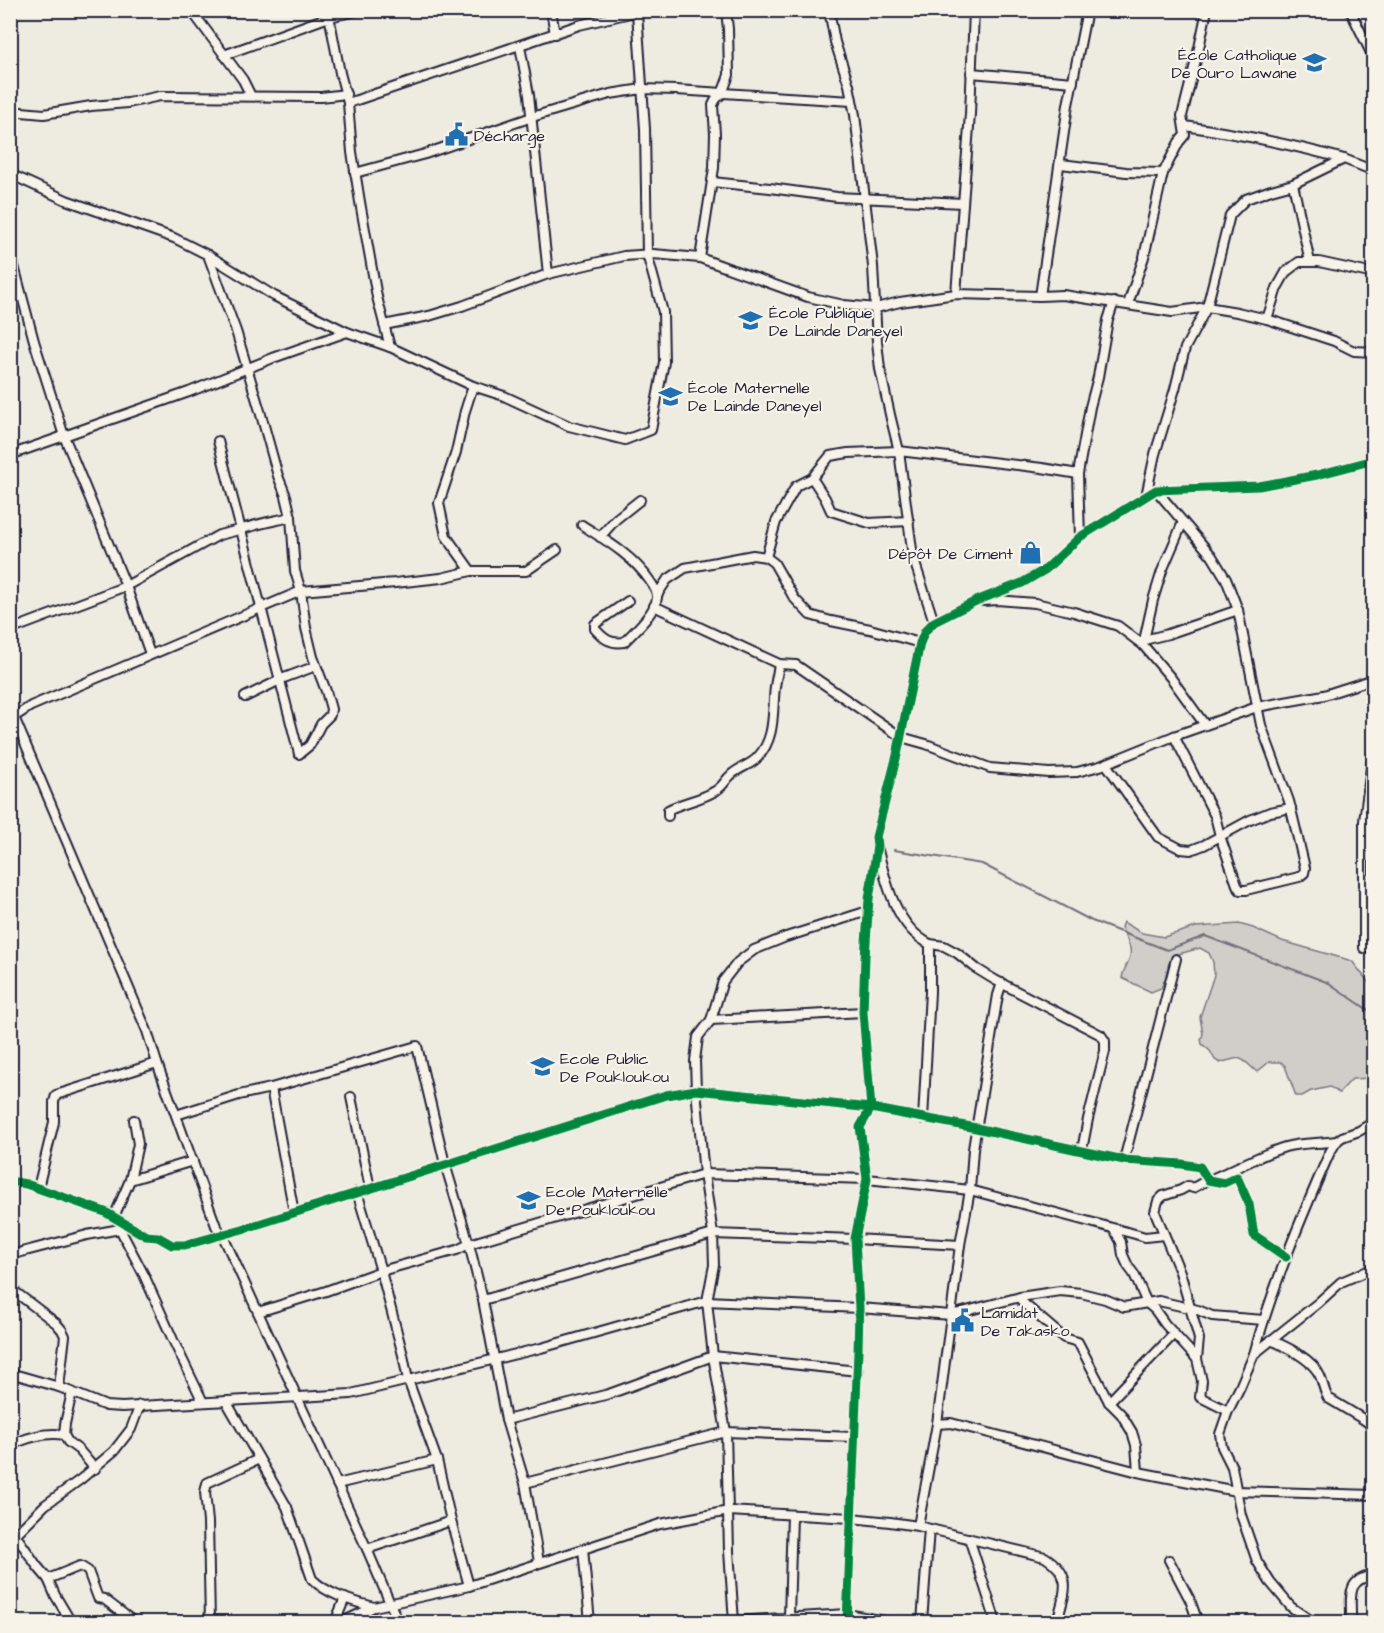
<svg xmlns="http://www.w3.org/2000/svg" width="1384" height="1633" viewBox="0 0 1384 1633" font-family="'Architects Daughter',sans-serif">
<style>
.green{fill:#d1cdc9;stroke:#7a7882;stroke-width:1.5}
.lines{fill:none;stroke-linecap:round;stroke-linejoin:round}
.stream{stroke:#716f7b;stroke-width:2}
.street-casing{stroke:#22223b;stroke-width:12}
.street{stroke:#f7f3e8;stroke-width:8}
.cycleway-casing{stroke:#f7f3e8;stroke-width:13}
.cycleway{stroke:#00873e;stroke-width:9}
.labels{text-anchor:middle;stroke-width:4.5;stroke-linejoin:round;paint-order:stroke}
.poi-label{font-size:16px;fill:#22223b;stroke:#f7f3e8;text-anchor:start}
</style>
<rect width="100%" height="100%" fill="#eeebe1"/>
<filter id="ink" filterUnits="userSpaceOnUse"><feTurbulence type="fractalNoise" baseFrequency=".0167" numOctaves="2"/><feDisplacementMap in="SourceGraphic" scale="12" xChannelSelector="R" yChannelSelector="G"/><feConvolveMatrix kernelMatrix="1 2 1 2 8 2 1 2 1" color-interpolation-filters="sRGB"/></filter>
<g filter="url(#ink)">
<path class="green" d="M1123,922L1142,933L1164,937L1196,927L1239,924L1253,928L1282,941L1352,961L1373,988V1079L1371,1078L1352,1079L1339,1093L1330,1087L1311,1091L1302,1096H1296L1285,1066L1281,1062H1269L1257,1072C1240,1057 1243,1055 1220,1063L1215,1060L1210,1051L1202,1044L1201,1039L1203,1034L1200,1017L1214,975L1213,962L1209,953L1200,948L1179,954L1176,959L1169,963L1165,979L1161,988L1151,992L1122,978C1123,970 1127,966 1129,959C1134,949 1125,937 1121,927Z"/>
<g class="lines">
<path class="stream" d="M894,850L982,864L1092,921L1167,950L1205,936L1329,983L1374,1014"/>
<defs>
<g id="street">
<path d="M193,10L197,18L243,80L251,96"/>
<path d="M328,10L340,73L348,103L352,152L360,202L377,297L390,347"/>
<path d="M551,10L555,34"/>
<path d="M829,10L835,42L849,85L855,115L873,266L877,342L880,369L891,419L899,451L913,557L934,622"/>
<path d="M1350,10L1374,59"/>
<path d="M520,46L529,95L548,274"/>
<path d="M224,55L329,17L362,10"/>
<path d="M971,73L1073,82"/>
<path d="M348,103L579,25L643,10"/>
<path d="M10,111L44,114L91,106L128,103L160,96L321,97L346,94"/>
<path d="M1185,126C1239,134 1291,144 1344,159"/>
<path d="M1061,164L1126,172L1163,173"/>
<path d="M355,173L425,154L532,117L586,101L610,94L642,89L676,90L852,101"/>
<path d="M10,174L66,200L174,238L208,255L274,296L347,332L390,347L473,386L504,396L569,426L625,440L651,430L664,362L663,312L647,254L645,129L637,12"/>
<path d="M712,182L770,188L837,197L963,203"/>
<path d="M1293,184L1310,262"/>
<path d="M10,251L34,341L64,436L126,586L150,654"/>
<path d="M208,255L236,331L260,411L278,476L286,496L291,517"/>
<path d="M700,258L714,168L715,134L713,105L716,99L722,94L729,75L728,29L726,10"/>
<path d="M956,294L970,114L974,10"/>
<path d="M1040,296L1068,105L1087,10"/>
<path d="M1128,304L1144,257L1163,173L1179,142L1185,135L1182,116L1199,48L1207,10"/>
<path d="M1267,319L1277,288L1286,272L1299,262H1319L1374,274"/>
<path d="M384,325L429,316L462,306L548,274L624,256L653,254L700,258L808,297L844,305L876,308L900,302L956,294L1040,296L1063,295L1172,312L1207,307L1237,312L1267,319L1334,341L1354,351L1374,352"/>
<path d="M10,455L189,392L273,358L347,332"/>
<path d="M812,478L825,498L831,511L869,523L909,521"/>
<path d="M1156,490L1212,556L1226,579L1238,610L1261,725L1289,801L1305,868L1304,873L1299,877L1246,890H1240L1237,885L1220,836L1215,816L1174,736"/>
<path d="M1146,496L1155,454L1175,389L1185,348L1207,307L1230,215L1246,199L1271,190L1293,184L1344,159L1374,171"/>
<path d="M582,525C607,541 633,556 650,581C653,586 658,591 657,598C655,613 634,632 624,642C610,644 604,639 595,629V624L628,601"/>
<path d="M600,537L616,519L640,500"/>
<path d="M1080,537L1078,474L1090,407L1098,377L1108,320L1114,302"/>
<path d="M766,557L776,522L796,486L812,478L830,456L848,453L899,451L1042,468L1078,474"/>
<path d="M471,571L446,536L439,503L456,452L465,411L473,386"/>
<path d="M657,595L667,580L685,568L753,555L766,557L774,563L794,598L810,615L831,621L870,629L920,643"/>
<path d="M983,601L997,600L1035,603L1074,612L1118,626L1143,645L1171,678L1205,725"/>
<path d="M654,606L779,664L796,665L901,737L926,744L990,768L1049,773L1077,772L1100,766L1174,736L1257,707L1324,695L1374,679"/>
<path d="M10,630L126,586L219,535L239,530C256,524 274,521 291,517L295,571L301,591L306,628L313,657L326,691L331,709L330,715L321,724L310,745L299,754C272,650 245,545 218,441"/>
<path d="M1144,640L1168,634L1238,610"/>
<path d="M1143,645L1153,600L1162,571L1183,522"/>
<path d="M245,697L284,678L316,666"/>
<path d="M10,710L14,717L31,706L301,591L395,583L441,578L471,571H526L557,550"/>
<path d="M14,717L147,1031L157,1063"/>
<path d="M1106,764L1158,837L1181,849L1191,850L1204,845L1250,820L1270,812L1291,808"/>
<path d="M668,816V810C683,802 701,800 715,791C723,787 725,780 731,775C739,767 750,766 758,757C776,737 772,712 775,687C776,679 778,672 779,664"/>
<path d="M878,850C886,884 897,928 930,944V992L923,1119"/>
<path d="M930,944L944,946L957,953L977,969L995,980L1101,1035L1105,1041V1051L1088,1119L1082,1150"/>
<path d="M1364,948V821L1374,745"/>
<path d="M711,1020L863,1012"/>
<path d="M271,1088L417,1046L445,1164L469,1244L483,1300L506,1420L525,1483L539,1562"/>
<path d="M351,1097L370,1188"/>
<path d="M176,1115L239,1095L271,1088L294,1213"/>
<path d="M1124,1160L1176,959"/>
<path d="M130,1180L193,1161"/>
<path d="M10,1181L26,1184L105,1212L146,1236L158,1237L172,1245H185L246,1228L666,1095L696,1090L871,1108L976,1128L1124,1160L1182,1164L1200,1167L1208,1180L1224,1183L1237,1177L1249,1204L1254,1235L1286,1257"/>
<path d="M38,1188L54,1122V1102L56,1095L157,1063L216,1226L222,1234L367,1549L398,1622"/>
<path d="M357,1192L381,1271L403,1355L408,1380L437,1460L451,1521L469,1586"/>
<path d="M114,1217L130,1180L138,1144L134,1120"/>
<path d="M120,1229L144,1275L173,1340L203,1402"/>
<path d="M1114,1229L1121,1242L1123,1255L1128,1266L1134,1274L1147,1303L1155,1310L1165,1324L1197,1359"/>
<path d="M10,1255L87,1235L120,1229L122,1228"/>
<path d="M10,1288L56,1323L62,1330L65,1336L59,1387"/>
<path d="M1020,1297L1022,1302L1064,1338L1078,1342L1109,1402L1121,1414L1132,1432L1136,1445L1138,1472"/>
<path d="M483,1300L713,1234L855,1239L960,1245"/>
<path d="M258,1312L326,1291L381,1271L457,1250L469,1244L704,1174L867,1179L970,1190L1135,1234L1145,1237L1164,1235"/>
<path d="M1271,1340C1287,1347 1313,1359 1320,1376C1323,1383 1324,1391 1328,1398L1363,1419L1370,1424L1374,1431"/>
<path d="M1254,1354C1273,1285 1301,1218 1330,1152L1337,1141L1342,1137L1359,1131L1374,1122"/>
<path d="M10,1373L59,1387L106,1406L122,1407L351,1394L541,1348L707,1301L859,1308L951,1315L1020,1297L1060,1291L1081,1293L1105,1299L1124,1307L1159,1301L1198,1310L1212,1316L1264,1320"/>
<path d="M72,1392L65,1424L64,1435L68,1442L79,1450L95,1469"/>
<path d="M226,1401L287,1507L312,1579C328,1595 352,1601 374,1607"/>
<path d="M1109,1402L1174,1334"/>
<path d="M1228,1411L1200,1397L1202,1381L1197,1359L1199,1339L1180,1272L1155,1212L1158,1201L1163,1196L1181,1190L1188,1186L1193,1188L1202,1183C1230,1172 1256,1156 1285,1147C1304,1142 1318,1144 1337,1141"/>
<path d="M506,1420L609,1394L713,1356L858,1371"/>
<path d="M937,1424L951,1423L1138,1472L1236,1491L1374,1495"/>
<path d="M10,1440L18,1442C33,1436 48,1432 64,1435"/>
<path d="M525,1483L726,1432L854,1437"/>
<path d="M337,1484L437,1460"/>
<path d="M918,1526L1045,1557C1075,1576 1064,1594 1057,1622"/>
<path d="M10,1527L37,1566L48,1579L55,1595L71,1622"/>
<path d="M10,1537L16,1534L45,1505L81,1479L114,1451L131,1429L140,1405"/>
<path d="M969,1538L996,1622"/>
<path d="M367,1549L451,1521"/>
<path d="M583,1549L590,1622"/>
<path d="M1169,1560L1190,1600L1198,1622"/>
<path d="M48,1579L80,1566L88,1571L98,1598L104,1599L134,1622"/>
<path d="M789,1617L792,1515"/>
<path d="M210,1622L208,1522L205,1492L207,1483L259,1459"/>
<path d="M335,1622L345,1598"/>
<path d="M342,1622L374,1607L469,1586L660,1524L729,1511L851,1518L890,1522L918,1526L937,1424L960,1245L970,1190L973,1149L998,995L1002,983"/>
<path d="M721,1622L847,1614L890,1622"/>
<path d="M734,1622L729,1551L726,1432L713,1356L707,1301L714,1265L713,1234L704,1174L696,1090L695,1061L698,1037L711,1020L723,981L738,962L754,950L786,937L868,911"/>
<path d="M847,1622L858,1351L859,1308L855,1239L867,1179L860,1127L871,1108L863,1012L865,957L869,899L877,846L876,837L897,755L920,643L925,631L934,622L976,601L1022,583L1046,569L1080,537L1156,490L1259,486L1317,475L1374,460"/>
<path d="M922,1622L929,1529"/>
<path d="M1313,1622L1291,1607L1270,1582L1257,1561L1241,1515L1232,1467L1222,1447L1220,1434L1228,1411L1240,1387L1254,1354L1318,1303L1341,1282L1374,1268"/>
<path d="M1351,1622C1352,1598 1344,1580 1374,1575"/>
</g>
</defs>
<use href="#street" class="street-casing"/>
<use href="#street" class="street"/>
<defs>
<g id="cycleway">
<path d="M10,1181L26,1184L105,1212L146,1236L158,1237L172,1245H185L246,1228L666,1095L696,1090L871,1108L976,1128L1124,1160L1182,1164L1200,1167L1208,1180L1224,1183L1237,1177L1249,1204L1254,1235L1286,1257"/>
<path d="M847,1622L858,1351L859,1308L855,1239L867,1179L860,1127L871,1108L863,1012L865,957L869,899L877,846L876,837L897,755L920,643L925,631L934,622L976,601L1022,583L1046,569L1080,537L1156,490L1259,486L1317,475L1374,460"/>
</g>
</defs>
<use href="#cycleway" class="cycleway-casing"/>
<use href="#cycleway" class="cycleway"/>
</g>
</g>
<defs>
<symbol id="school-bare" viewBox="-9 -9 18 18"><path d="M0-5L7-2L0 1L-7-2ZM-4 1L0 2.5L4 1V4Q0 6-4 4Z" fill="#1f6fb2" stroke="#f7f3e8" stroke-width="2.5" paint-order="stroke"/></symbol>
<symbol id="civic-bare" viewBox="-9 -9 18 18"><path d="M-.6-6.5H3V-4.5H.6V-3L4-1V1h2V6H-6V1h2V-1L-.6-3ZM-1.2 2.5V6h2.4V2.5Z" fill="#1f6fb2" stroke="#f7f3e8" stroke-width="2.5" paint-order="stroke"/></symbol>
<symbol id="shop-bare" viewBox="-9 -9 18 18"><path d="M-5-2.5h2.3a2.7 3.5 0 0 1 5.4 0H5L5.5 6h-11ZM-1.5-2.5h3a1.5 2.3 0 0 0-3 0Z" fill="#1f6fb2" stroke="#f7f3e8" stroke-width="2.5" paint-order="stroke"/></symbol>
</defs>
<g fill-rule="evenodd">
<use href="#school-bare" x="1298" y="46" width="33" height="33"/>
<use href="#civic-bare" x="440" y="118" width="33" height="33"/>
<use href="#school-bare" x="734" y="304" width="33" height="33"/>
<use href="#school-bare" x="654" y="380" width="33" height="33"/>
<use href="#shop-bare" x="1014" y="536" width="33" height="33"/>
<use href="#school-bare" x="526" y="1050" width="33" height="33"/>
<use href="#school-bare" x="512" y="1184" width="33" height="33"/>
<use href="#civic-bare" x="946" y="1304" width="33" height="33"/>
</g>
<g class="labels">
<g class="poi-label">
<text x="1297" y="60" text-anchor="end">École Catholique<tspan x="1297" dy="18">De Ouro Lawane</tspan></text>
<text x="474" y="141">Décharge</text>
<text x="769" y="318">École Publique<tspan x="769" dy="18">De Lainde Daneyel</tspan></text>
<text x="688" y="393">École Maternelle<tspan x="688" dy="18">De Lainde Daneyel</tspan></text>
<text x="1013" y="559" text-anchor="end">Dépôt De Ciment</text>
<text x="560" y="1064">Ecole Public<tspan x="560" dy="18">De Poukloukou</tspan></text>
<text x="546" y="1197">Ecole Maternelle<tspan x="546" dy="18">De Poukloukou</tspan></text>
<text x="981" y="1318">Lamidat<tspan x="981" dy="18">De Takasko</tspan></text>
</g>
</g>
<rect width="1384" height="1633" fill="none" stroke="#f7f3e8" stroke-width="36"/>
<rect x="18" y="18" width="1348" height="1597" fill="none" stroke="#22223b" stroke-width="2" filter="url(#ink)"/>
</svg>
